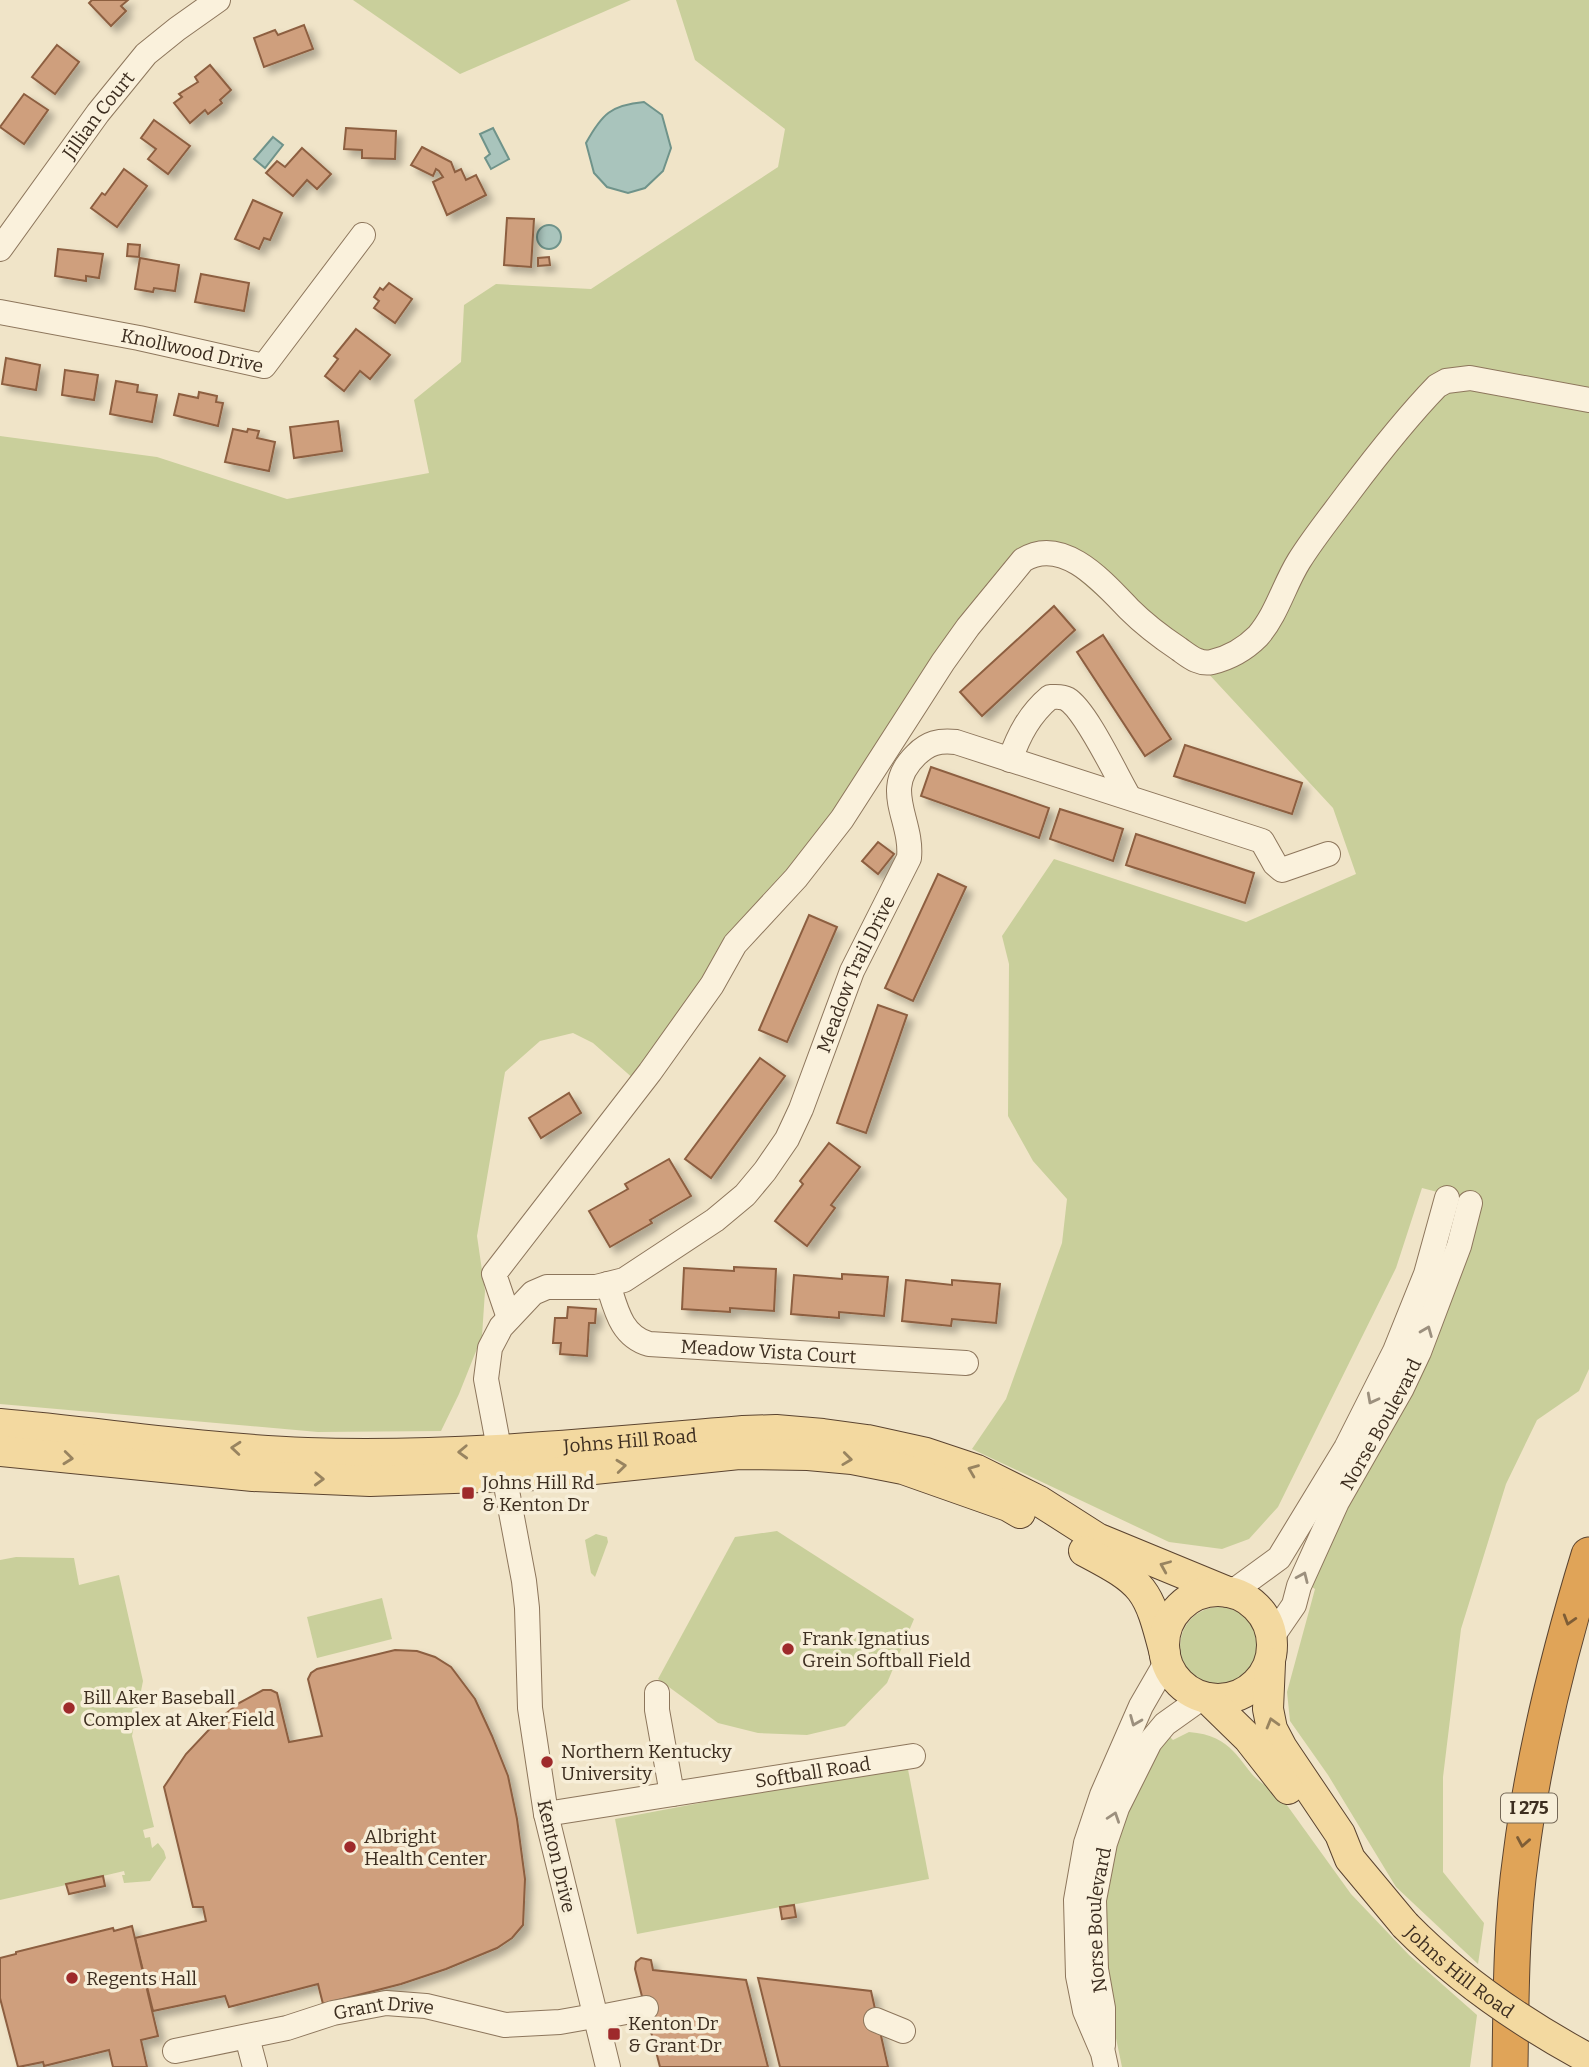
<svg xmlns="http://www.w3.org/2000/svg" width="1589" height="2067" viewBox="0 0 1589 2067" font-family="Bitter,serif">
<style>
.green{fill:#c9cf9b}
.water{fill:#a9c4bc;stroke:#6f938a;stroke-width:2}
.building{fill:#cf9f7d;stroke:#8d5f41;stroke-width:2;filter:url(#shadow)}
.lines{fill:none;stroke-linecap:round;stroke-linejoin:round}
.minor-casing{stroke:#8d765c;stroke-width:26}
.major-casing{stroke:#5b4430;stroke-width:32}
.highway-casing{stroke:#5b4430;stroke-width:37}
.minor{stroke:#faf1dc;stroke-width:24}
.major{stroke:#f3d9a0;stroke-width:30}
.highway{stroke:#e0a458;stroke-width:35}
.major-bridge-casing{stroke:#5b4430;stroke-width:32;stroke-linecap:butt}
.major-bridge{stroke:#f3d9a0;stroke-width:30}
.oneway{stroke:#9c907e}
.oneway2{stroke:#988460}
.oneway3{stroke:#7e5d36}
.poi-dot{fill:#9e2a2b;stroke:#f7eed8;stroke-width:2.5}
.labels{text-anchor:middle;stroke-width:7;stroke-linejoin:round;paint-order:stroke}
.shield{fill:#f7eed8;stroke:#756857;stroke-width:2}
.shield-label{font-size:18px;font-weight:bold;fill:#3d2e20}
.street-label{font-size:19px;fill:#3d2e20;stroke:#f7eed8}
.poi-label{font-size:19px;fill:#3d2e20;stroke:#f7eed8;text-anchor:start}
</style>
<defs>
<filter id="shadow"><feDropShadow dx="6" dy="6" stdDeviation="3.5" flood-color="#0004"/></filter>
</defs>
<rect width="100%" height="100%" fill="#f0e4c8"/>
<g class="green">
<path d="M353,0H631L460,74Z"/>
<path d="M676,0H1589V1369L1579,1391L1537,1420L1506,1484L1461,1629L1443,1777V1872L1484,1923L1478,1964L1396,1887L1328,1775L1290,1721L1287,1692L1315,1589L1309,1585L1479,1203L1422,1188L1396,1268L1278,1507L1249,1539L1222,1549L1169,1542L972,1449L1006,1399L1062,1243L1067,1199L1033,1161L1008,1116L1009,964L1002,936L1054,859L1246,922L1356,874L1333,808L1205,670L1122,617L1075,576L1081,560L1036,551L879,750L635,1080L593,1043L573,1033L540,1041L505,1072L477,1236L485,1291L482,1336L459,1394L441,1431L318,1432L0,1404V436L157,457L287,499L429,473L414,400L461,362L464,305L496,284L591,289L778,167L785,129L695,60Z"/>
<path d="M777,1531L914,1619L887,1683L845,1726L807,1735L758,1733L718,1723L658,1679L735,1537Z"/>
<path d="M596,1534L607,1537L608,1542L595,1577L591,1573L585,1540Z"/>
<path d="M16,1557L74,1558L79,1585L119,1575L143,1681L132,1736L154,1827L143,1830L145,1838L150,1837L152,1848L158,1843L164,1851L166,1858L150,1881L124,1883L122,1875H125L124,1871L103,1876L105,1886L69,1894L66,1885L0,1900V1560Z"/>
<path d="M382,1598L392,1639L317,1658L307,1617Z"/>
<circle cx="1219" cy="1646" r="39"/>
<path d="M1189,1732C1245,1736 1239,1779 1276,1790L1351,1894L1409,1955L1477,2015L1470,2067H1122L1111,2014L1102,1941L1107,1879L1125,1802L1167,1734L1173,1740Z"/>
<path d="M907,1764L929,1879L637,1934L615,1819Z"/>
</g>
<g class="water">
<path d="M644,102L662,115L671,148L663,171L645,188L628,193L607,187L594,173L586,143C602,114 611,105 644,102Z"/>
<path d="M493,128L509,159L491,169L485,158L490,154L480,134Z"/>
<path d="M273,137L283,145L265,168L254,159Z"/>
<circle cx="549" cy="237" r="12"/>
</g>
<g class="building">
<path d="M92,0H128L121,6L126,11L111,26L89,3Z"/>
<path d="M304,25L313,49L264,67L254,38L275,30L278,35Z"/>
<path d="M57,45L79,62L55,94L32,77Z"/>
<path d="M210,65L231,90L220,100L222,103L208,114L205,110L190,123L174,103L182,97L179,94L198,82L195,77Z"/>
<path d="M24,94L48,110L24,144L0,127Z"/>
<path d="M154,120L190,146L168,174L148,159L156,149L141,138Z"/>
<path d="M346,128L396,131L395,159L362,158V150L344,149Z"/>
<path d="M422,147L451,162L455,172L461,169L466,180L476,175L486,195L447,215L433,182L443,177L439,171L436,169L433,176L411,165Z"/>
<path d="M302,148L331,174L317,189L307,180L293,196L266,173L277,161L285,167Z"/>
<path d="M124,169L147,186L117,227L91,208L102,193L105,195Z"/>
<path d="M253,200L282,213L270,240L264,238L259,249L235,239Z"/>
<path d="M507,218L534,219L531,267L504,265Z"/>
<path d="M128,244L140,245L139,257L127,256Z"/>
<path d="M58,249L103,254L99,278L86,276V281L55,276Z"/>
<path d="M549,257L550,265L538,266V258Z"/>
<path d="M140,258L179,265L175,291L154,288L153,292L135,289Z"/>
<path d="M201,274L249,283L244,311L195,302Z"/>
<path d="M389,283L412,299L395,323L374,308L379,301L374,297L380,288L383,290Z"/>
<path d="M356,329L390,355L370,379L360,371L344,391L325,376L338,359L334,356Z"/>
<path d="M6,358L40,365L36,390L2,384Z"/>
<path d="M65,370L98,375L94,400L62,395Z"/>
<path d="M116,381L138,385L137,392L157,395L152,422L110,414Z"/>
<path d="M199,392L217,396L216,402L223,403L218,426L174,415L179,394L198,398Z"/>
<path d="M338,421L342,451L294,458L290,427Z"/>
<path d="M233,429L247,432L248,429L259,431L257,438L275,442L269,471L225,462Z"/>
<path d="M1054,606L1075,630L982,716L960,692Z"/>
<path d="M1103,635L1171,739L1145,756L1077,652Z"/>
<path d="M1185,745L1302,783L1292,814L1174,776Z"/>
<path d="M931,767L1049,808L1039,838L921,796Z"/>
<path d="M1060,809L1123,829L1113,861L1050,839Z"/>
<path d="M1136,834L1254,873L1245,903L1126,865Z"/>
<path d="M878,842L894,854L878,874L862,861Z"/>
<path d="M938,874L966,887L913,1001L885,988Z"/>
<path d="M809,915L837,927L787,1042L759,1030Z"/>
<path d="M878,1005L907,1015L866,1133L837,1123Z"/>
<path d="M760,1058L785,1076L711,1178L685,1159Z"/>
<path d="M569,1093L581,1113L541,1138L529,1118Z"/>
<path d="M829,1143L860,1167L831,1205L835,1208L807,1246L775,1221L803,1184L800,1181Z"/>
<path d="M669,1159L691,1196L650,1220L652,1223L610,1247L589,1211L628,1189L625,1184Z"/>
<path d="M734,1267L776,1269L774,1311L730,1308V1312L682,1309L684,1268L734,1271Z"/>
<path d="M842,1274L888,1277L884,1316L839,1312V1318L791,1314L794,1275L842,1279Z"/>
<path d="M906,1280L952,1285V1280L1000,1284L996,1323L952,1319L951,1326L902,1321Z"/>
<path d="M568,1307L596,1309L595,1323H589L587,1356L560,1354L561,1343H553L555,1318H567Z"/>
<path d="M395,1650L417,1651L435,1657L451,1667L475,1699L492,1736L508,1776L517,1819L525,1879L523,1925L512,1938L497,1948L446,1969L401,1984L323,2004L318,1984L229,2007L225,1996L153,2011L135,1938L206,1921L203,1907H193L164,1787L186,1754L219,1719L239,1703L263,1690H271L277,1693L289,1742L322,1736L308,1679L311,1673L317,1669Z"/>
<path d="M103,1876L105,1886L69,1894L66,1884Z"/>
<path d="M794,1905L796,1917L782,1919L780,1907Z"/>
<path d="M132,1926L158,2036L141,2040L147,2067H113L109,2050L44,2066L43,2062L18,2067L0,1998V1958L16,1954V1952L113,1928L114,1931Z"/>
<path d="M641,1958L651,1960L653,1970L746,1980L768,2067H660L635,1969L636,1962Z"/>
<path d="M758,1978L871,1991L888,2067H780Z"/>
</g>
<g class="lines">
<defs>
<g id="minor">
<path id="s1" d="M0,249L98,113L146,54L177,29L218,0"/>
<path id="s2" d="M0,312L139,338L264,366L363,235"/>
<path d="M1010,760C1019,734 1030,714 1050,697C1056,697 1062,696 1067,699C1086,710 1116,775 1129,797"/>
<path id="s3" d="M608,1284C616,1309 621,1336 649,1344L966,1363"/>
<path d="M509,1318L494,1274L650,1072L712,985L735,944L796,878L842,819L943,662L968,627L1023,560C1063,535 1104,583 1129,609C1144,624 1161,637 1179,649C1189,656 1199,665 1212,662C1229,658 1246,648 1258,636C1277,614 1284,585 1299,561C1314,537 1332,515 1349,492C1377,455 1405,419 1437,386L1446,381L1470,378L1589,400"/>
<path d="M1231,1593L1279,1558L1346,1448L1395,1351L1426,1274L1447,1198"/>
<path id="s4" d="M1272,1637L1294,1605L1299,1586L1337,1502L1402,1388L1419,1352L1459,1246L1470,1203"/>
<path d="M657,1693V1710L672,1794"/>
<path id="s5" d="M546,1814L913,1756"/>
<path d="M595,2018L646,2008"/>
<path d="M876,2020L903,2031"/>
<path d="M247,2037L255,2067"/>
<path id="s6" d="M1103,2045V2008L1096,1969L1094,1900L1105,1843L1117,1808L1150,1742L1165,1724L1203,1697"/>
<path id="s7" d="M175,2051L287,2028L333,2013L386,2003L426,2006L505,2025L560,2022L594,2016"/>
<path id="s8" d="M608,2067L546,1814L530,1708L527,1608L524,1581L486,1379L490,1348L501,1327L533,1293L547,1287H596L624,1280L715,1220L745,1195L765,1171L787,1139L801,1109L852,971L909,858C913,819 880,790 916,755C928,743 939,740 956,742L1262,841L1275,864L1282,870L1328,854"/>
<path d="M1106,2067L1103,2053L1085,2011L1078,1976L1076,1900L1086,1843L1102,1795L1141,1706L1167,1661"/>
</g>
<g id="major">
<path id="s9" d="M0,1424C102,1433 205,1449 307,1453C453,1458 598,1443 743,1431L776,1430L823,1434L867,1440L926,1453L977,1470L1039,1501L1097,1538L1228,1592"/>
<path d="M0,1451L253,1476L370,1481L536,1475L739,1454L808,1455L852,1459L903,1469L1008,1506L1020,1513"/>
<path d="M1084,1551C1145,1583 1148,1588 1165,1654"/>
<circle cx="1218" cy="1645" r="54"/>
<path d="M1270,1663L1268,1709L1272,1729L1282,1748L1340,1834L1350,1859L1405,1925"/>
<path d="M1207,1698L1248,1738L1288,1789"/>
</g>
<path id="highway" d="M1510,2067C1511,1996 1511,1925 1521,1855C1534,1752 1559,1653 1589,1555"/>
</defs>
<use href="#minor" class="minor-casing"/>
<use href="#major" class="major-casing"/>
<use href="#highway" class="highway-casing"/>
<use href="#minor" class="minor"/>
<use href="#major" class="major"/>
<use href="#highway" class="highway"/>
<defs>
<g id="major-bridge">
<path id="s10" d="M1405,1925C1459,1980 1522,2023 1589,2059"/>
</g>
</defs>
<use href="#major-bridge" class="major-bridge-casing"/>
<use href="#major-bridge" class="major-bridge"/>
</g>
<defs><path id="oneway-chevron" d="M-2-3.5L2.5 0L-2 3.5" fill="none" stroke-width="1.6" stroke-linecap="round" stroke-linejoin="round" transform="scale(1.75)"/></defs>
<g class="oneway">
<use href="#oneway-chevron" transform="translate(1427 1331) rotate(-68)"/>
<use href="#oneway-chevron" transform="translate(1372 1399) rotate(118)"/>
<use href="#oneway-chevron" transform="translate(1303 1577) rotate(-66)"/>
<use href="#oneway-chevron" transform="translate(1135 1721) rotate(112)"/>
<use href="#oneway-chevron" transform="translate(1114 1817) rotate(-71)"/>
</g>
<g class="oneway2">
<use href="#oneway-chevron" transform="translate(236 1448) rotate(-175)"/>
<use href="#oneway-chevron" transform="translate(463 1452) rotate(178)"/>
<use href="#oneway-chevron" transform="translate(68 1458) rotate(6)"/>
<use href="#oneway-chevron" transform="translate(847 1459) rotate(7)"/>
<use href="#oneway-chevron" transform="translate(621 1466) rotate(-6)"/>
<use href="#oneway-chevron" transform="translate(973 1470) rotate(-158)"/>
<use href="#oneway-chevron" transform="translate(319 1479) rotate(2)"/>
<use href="#oneway-chevron" transform="translate(1165 1566) rotate(-157)"/>
<use href="#oneway-chevron" transform="translate(1272 1723) rotate(-106)"/>
</g>
<g class="oneway3">
<use href="#oneway-chevron" transform="translate(1569 1620) rotate(107)"/>
<use href="#oneway-chevron" transform="translate(1523 1842) rotate(100)"/>
</g>
<g class="poi-dot">
<rect x="461" y="1486" width="14" height="14" rx="3.5"/>
<circle cx="788" cy="1649" r="7"/>
<circle cx="69" cy="1708" r="7"/>
<circle cx="547" cy="1762" r="7"/>
<circle cx="350" cy="1847" r="7"/>
<circle cx="72" cy="1978" r="7"/>
<rect x="607" y="2027" width="14" height="14" rx="3.5"/>
</g>
<g class="labels">
<rect class="shield" x="1501" y="1793.5" width="56" height="29" rx="5"/>
<g class="shield-label">
<text x="1529" y="1814">I 275</text>
</g>
<g class="street-label">
<text dy="7" stroke="none"><textPath href="#s1" startOffset="166">Jillian Court</textPath></text>
<text dy="7" stroke="none"><textPath href="#s2" startOffset="196">Knollwood Drive</textPath></text>
<text dy="7" stroke="none"><textPath href="#s8" startOffset="1292">Meadow Trail Drive</textPath></text>
<text dy="7" stroke="none"><textPath href="#s3" startOffset="196">Meadow Vista Court</textPath></text>
<text dy="7" stroke="none"><textPath href="#s4" startOffset="240">Norse Boulevard</textPath></text>
<text dy="7" stroke="none"><textPath href="#s9" startOffset="632">Johns Hill Road</textPath></text>
<text dy="7" stroke="none"><textPath href="#s5" startOffset="270">Softball Road</textPath></text>
<text transform="translate(557 1856) rotate(77)" y="7">Kenton Drive</text>
<text dy="7" stroke="none"><textPath href="#s6" startOffset="126">Norse Boulevard</textPath></text>
<text dy="7" stroke="none"><textPath href="#s10" startOffset="72">Johns Hill Road</textPath></text>
<text dy="7" stroke="none"><textPath href="#s7" startOffset="214">Grant Drive</textPath></text>
</g>
<g class="poi-label">
<text x="482" y="1489">Johns Hill Rd<tspan x="482" dy="22">&amp; Kenton Dr</tspan></text>
<text x="802" y="1645">Frank Ignatius<tspan x="802" dy="22">Grein Softball Field</tspan></text>
<text x="83" y="1704">Bill Aker Baseball<tspan x="83" dy="22">Complex at Aker Field</tspan></text>
<text x="561" y="1758">Northern Kentucky<tspan x="561" dy="22">University</tspan></text>
<text x="364" y="1843">Albright<tspan x="364" dy="22">Health Center</tspan></text>
<text x="86" y="1985">Regents Hall</text>
<text x="628" y="2030">Kenton Dr<tspan x="628" dy="22">&amp; Grant Dr</tspan></text>
</g>
</g>
</svg>
